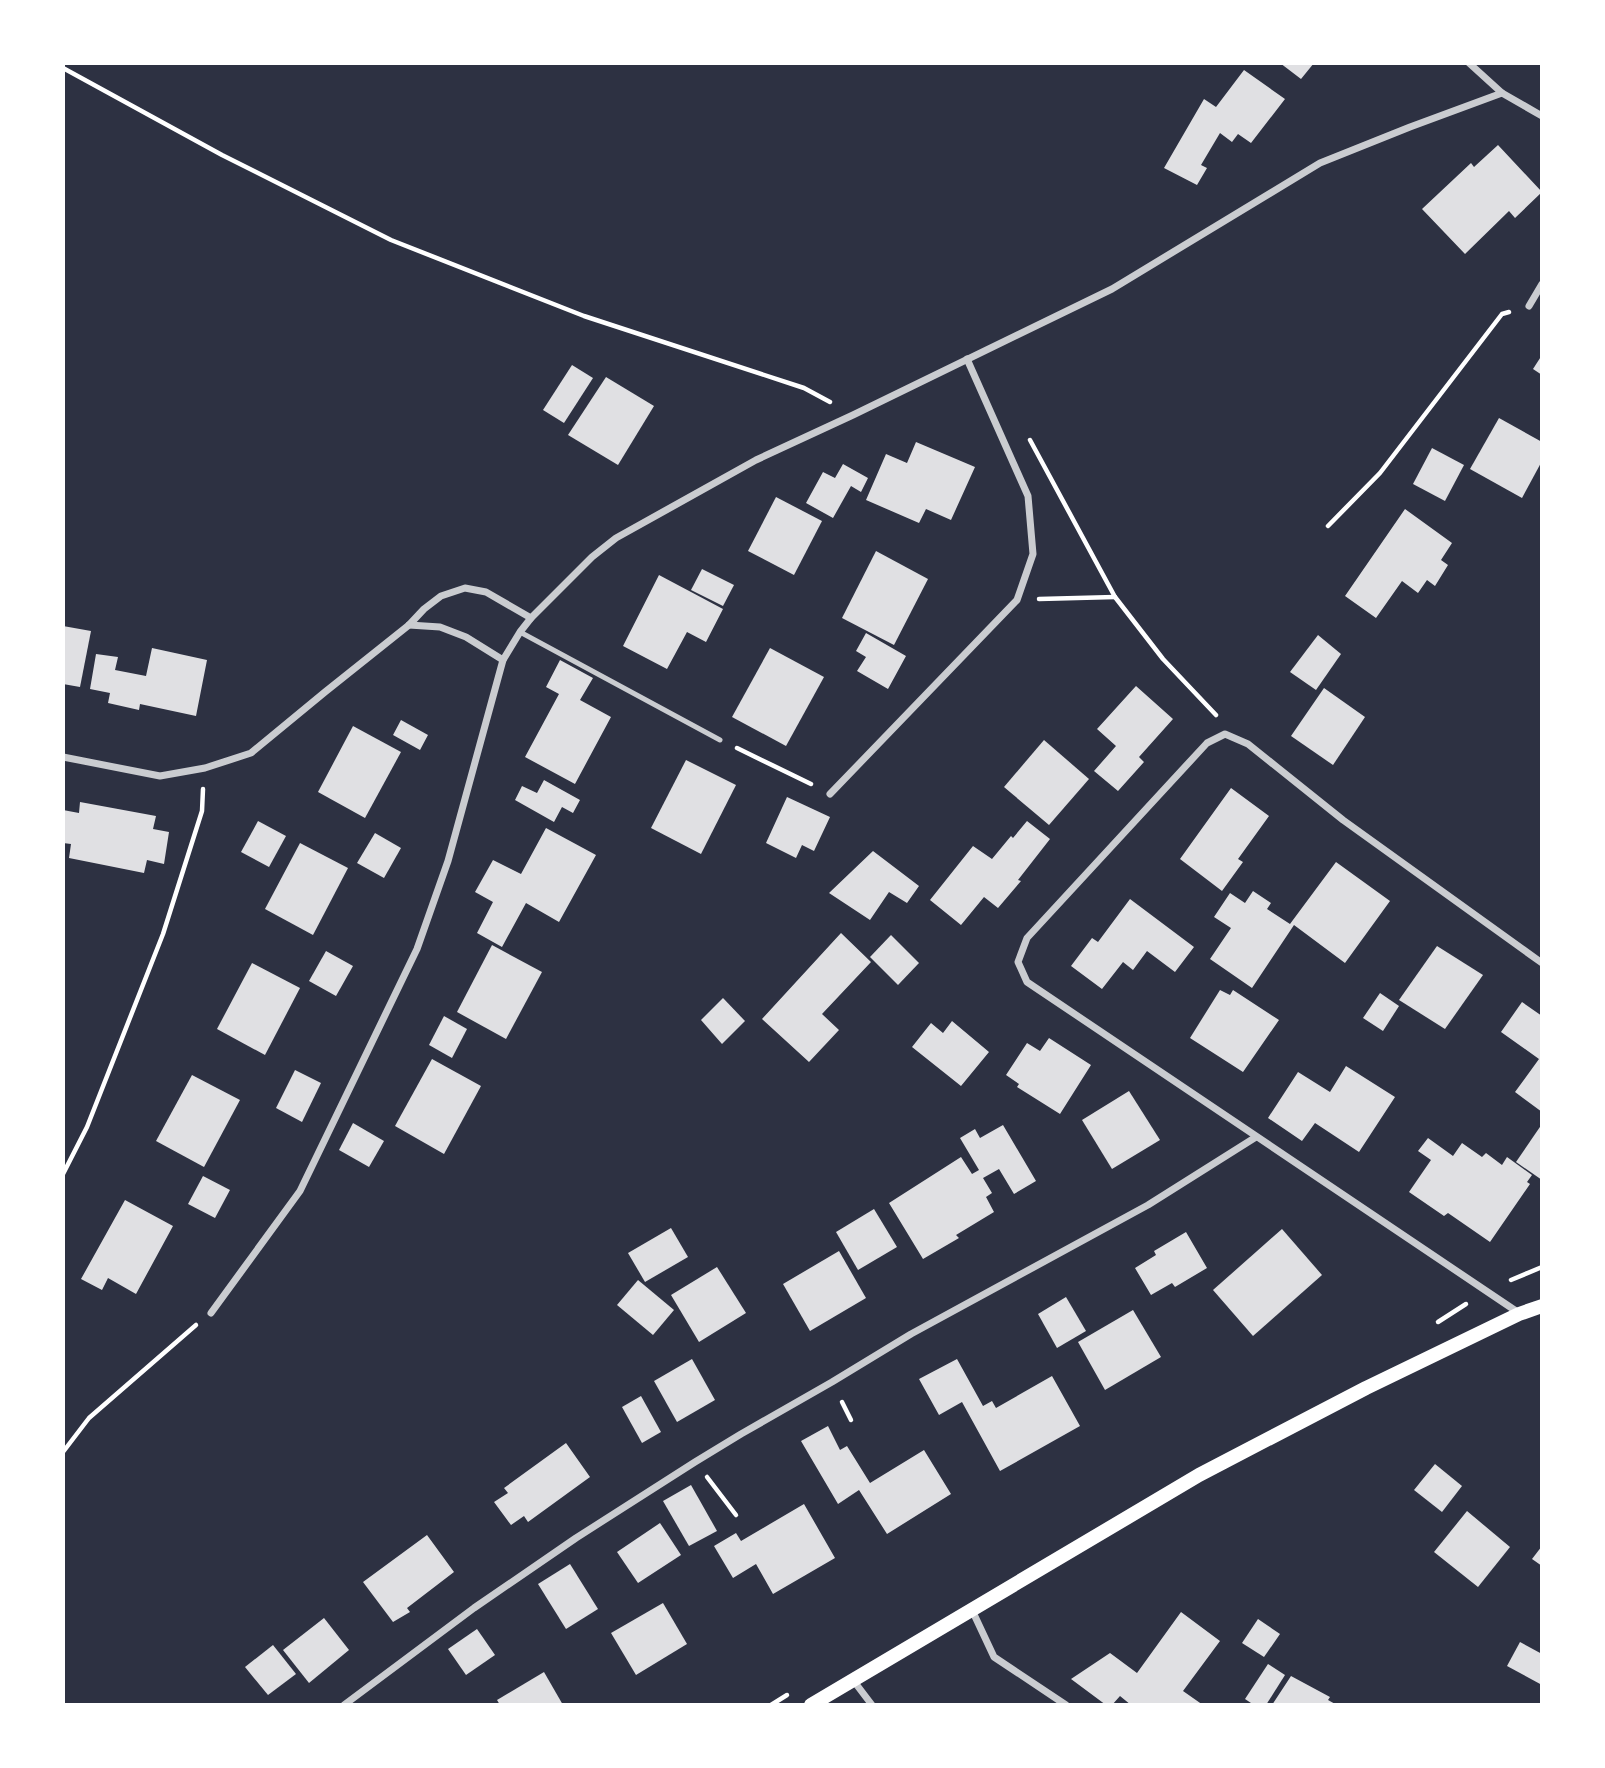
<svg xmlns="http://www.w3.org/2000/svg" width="1605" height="1768" viewBox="0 0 1605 1768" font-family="Arial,sans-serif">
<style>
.building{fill:#e0e0e3}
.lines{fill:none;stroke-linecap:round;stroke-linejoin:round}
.path{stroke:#fff;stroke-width:4.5}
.service{stroke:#caccd0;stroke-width:5}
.minor{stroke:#caccd0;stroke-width:7}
.secondary{stroke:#fff;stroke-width:14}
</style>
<rect width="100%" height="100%" fill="#2d3142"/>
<g class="building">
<path d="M1280,63H1314L1301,79Z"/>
<path d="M1244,70L1285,99L1251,143L1238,134L1232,142L1220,133L1201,165L1207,168L1197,185L1164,168L1204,99L1216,107Z"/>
<path d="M1498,145L1542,192L1515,218L1509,211L1465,254L1422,209L1471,163L1474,167Z"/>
<path d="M1542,355V375L1533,369Z"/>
<path d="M572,365L593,378L564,423L543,410Z"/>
<path d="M606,377L654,406L618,465L568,435Z"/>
<path d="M1499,418L1542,442V461L1522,498L1470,469Z"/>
<path d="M916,442L975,467L951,520L926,509L919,523L866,500L886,454L907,463Z"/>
<path d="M1432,448L1464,465L1445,501L1413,484Z"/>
<path d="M843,464L868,478L861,492L851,486L833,518L806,503L823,472L835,478Z"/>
<path d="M776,497L822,521L794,575L748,551Z"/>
<path d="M1405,509L1452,543L1441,560L1448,565L1435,586L1427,580L1418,593L1402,581L1376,618L1345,596Z"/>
<path d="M876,551L928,579L894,645L842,618Z"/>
<path d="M702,569L734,585L723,606L691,590Z"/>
<path d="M659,575L723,609L706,642L687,632L667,669L623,646Z"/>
<path d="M63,626L91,631L80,687L63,684Z"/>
<path d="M866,633L906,656L888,689L857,671L866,657L856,651Z"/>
<path d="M1318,635L1341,654L1316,690L1290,672Z"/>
<path d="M152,648L207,660L196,716L140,704L139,710L108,703L110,693L90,689L96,654L118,657L115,670L146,676Z"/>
<path d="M770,648L824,677L786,746L732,717Z"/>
<path d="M560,660L593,678L580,700L611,717L575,784L525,757L559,694L546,687Z"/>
<path d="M1136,686L1173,719L1139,757L1144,762L1118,791L1094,771L1116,746L1097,729Z"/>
<path d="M1324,688L1365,717L1333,765L1291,736Z"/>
<path d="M401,720L428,735L420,750L393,735Z"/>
<path d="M353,726L401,752L365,818L318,792Z"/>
<path d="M1044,740L1089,779L1049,825L1004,787Z"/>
<path d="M686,760L736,785L701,854L651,828Z"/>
<path d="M544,780L580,800L573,813L562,807L554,822L515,800L522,786L537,793Z"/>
<path d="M1231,788L1269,816L1238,859L1243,862L1222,891L1180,859Z"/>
<path d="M787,797L830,817L814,851L802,845L796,858L766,843Z"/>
<path d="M80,802L156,816L153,829L169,832L164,864L147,860L144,873L69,858L71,844L63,843V810L79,813Z"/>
<path d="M258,821L286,836L269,867L241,852Z"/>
<path d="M1027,821L1050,839L1018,880L1021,881L998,908L984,897L961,925L930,900L973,846L992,859L1011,836L1013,838Z"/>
<path d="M546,828L596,855L559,922L526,903L502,947L477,933L493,902L475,892L493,860L521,874Z"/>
<path d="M375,833L401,848L384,878L357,863Z"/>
<path d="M300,843L348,868L313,935L265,909Z"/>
<path d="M873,851L919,886L907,903L889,892L870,920L829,893Z"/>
<path d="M1336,862L1390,901L1345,963L1294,925L1252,988L1210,959L1231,928L1214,917L1230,893L1245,903L1253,891L1271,903L1267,909L1290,924Z"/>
<path d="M1130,899L1194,947L1175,972L1147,951L1133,970L1123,962L1102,989L1071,966L1092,938L1098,942Z"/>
<path d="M841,933L871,962L822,1014L839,1030L809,1062L762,1019Z"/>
<path d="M891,935L919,963L898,985L870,957Z"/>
<path d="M492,945L542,972L506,1039L457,1012Z"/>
<path d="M1437,946L1483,975L1445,1029L1399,1000Z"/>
<path d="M326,951L353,966L336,996L309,981Z"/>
<path d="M252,963L300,988L265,1055L217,1029Z"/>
<path d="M1220,990L1230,995L1233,990L1279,1020L1243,1072L1190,1038Z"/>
<path d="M1380,993L1399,1006L1383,1031L1363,1018Z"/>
<path d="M723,998L745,1021L722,1044L701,1020Z"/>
<path d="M1522,1002L1542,1016V1112L1515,1092L1539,1059L1501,1032Z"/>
<path d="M444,1016L467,1029L452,1058L429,1045Z"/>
<path d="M952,1021L989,1052L961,1086L912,1047L931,1023L943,1033Z"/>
<path d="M1049,1038L1091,1065L1060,1114L1017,1087L1019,1084L1006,1075L1027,1043L1040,1051Z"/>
<path d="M432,1059L481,1086L444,1154L395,1126Z"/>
<path d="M1346,1066L1395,1097L1359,1152L1315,1123L1302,1141L1268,1118L1298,1072L1330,1092Z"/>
<path d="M295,1070L321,1083L302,1122L276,1108Z"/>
<path d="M192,1075L240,1100L204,1167L156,1141Z"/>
<path d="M1129,1091L1160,1140L1112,1169L1082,1120Z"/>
<path d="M353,1123L384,1141L369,1167L339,1150Z"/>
<path d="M1542,1124V1180L1516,1162Z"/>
<path d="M1003,1125L1036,1181L1014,1194L999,1169L983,1178L992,1193L986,1197L994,1212L956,1235L959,1238L923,1259L889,1203L961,1157L972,1174L979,1170L960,1138L975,1129L980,1138Z"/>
<path d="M1428,1138L1453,1156L1462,1143L1482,1157L1486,1153L1502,1165L1507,1157L1532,1175L1527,1182L1530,1184L1490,1242L1448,1213L1444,1216L1409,1192L1431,1160L1418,1151Z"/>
<path d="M203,1176L230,1190L215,1218L188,1204Z"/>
<path d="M125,1200L173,1226L136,1294L108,1278L102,1290L81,1279Z"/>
<path d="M874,1209L897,1247L858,1270L836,1232Z"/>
<path d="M671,1228L688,1257L645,1282L628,1253Z"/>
<path d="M1282,1229L1322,1275L1253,1336L1213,1290Z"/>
<path d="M1186,1232L1207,1268L1175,1287L1172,1283L1151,1295L1135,1268L1156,1255L1154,1251Z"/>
<path d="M839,1251L866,1298L810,1331L783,1284Z"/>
<path d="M717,1267L746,1313L699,1342L671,1295Z"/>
<path d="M638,1280L674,1310L653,1335L617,1305Z"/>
<path d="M1066,1297L1086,1331L1057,1348L1038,1314Z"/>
<path d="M1133,1310L1161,1357L1105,1390L1078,1342Z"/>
<path d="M692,1359L715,1400L677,1422L654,1381Z"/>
<path d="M957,1359L983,1406L992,1401L996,1408L1052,1376L1080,1426L1000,1471L962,1402L939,1415L919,1379Z"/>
<path d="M641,1396L661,1432L642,1443L622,1407Z"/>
<path d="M828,1426L840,1450L847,1446L870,1483L924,1450L951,1494L887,1534L859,1490L838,1504L801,1441Z"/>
<path d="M566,1443L590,1477L528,1522L524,1516L511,1525L494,1502L508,1493L504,1488Z"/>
<path d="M1435,1464L1462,1486L1442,1512L1414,1490Z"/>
<path d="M691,1485L717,1531L689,1546L663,1501Z"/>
<path d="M804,1504L835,1558L773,1594L756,1564L733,1578L714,1546L736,1533L741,1541Z"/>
<path d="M1467,1511L1510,1547L1478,1587L1434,1552Z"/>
<path d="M660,1523L681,1555L638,1583L617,1552Z"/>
<path d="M427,1535L454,1572L407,1608L410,1612L393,1622L363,1582Z"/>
<path d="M1542,1546V1566L1532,1559Z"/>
<path d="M570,1564L598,1609L566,1629L538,1584Z"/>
<path d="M663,1603L687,1644L636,1675L611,1633Z"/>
<path d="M1181,1612L1220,1641L1183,1691L1203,1705H1131L1120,1696L1112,1705H1106L1071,1679L1110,1653L1137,1673Z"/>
<path d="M324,1618L349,1650L309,1683L283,1650Z"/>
<path d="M1258,1619L1280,1634L1264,1657L1242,1643Z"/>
<path d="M477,1629L495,1655L466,1675L448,1649Z"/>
<path d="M1520,1642L1542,1654V1685L1507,1666Z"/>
<path d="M273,1645L296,1674L268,1695L245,1667Z"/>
<path d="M1268,1664L1285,1675L1266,1705H1254L1245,1699Z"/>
<path d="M544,1672L563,1705H500L497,1700Z"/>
<path d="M1291,1676L1330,1697L1328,1700L1337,1705H1272Z"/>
</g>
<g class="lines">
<g class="path">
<path d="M63,68L222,155L391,240L584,316L804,388L830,402"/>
<path d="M1030,440L1115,597L1163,659L1216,715"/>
<path d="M1328,526L1380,473L1502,314L1509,312"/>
<path d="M1039,599L1115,597"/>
<path d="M737,748L811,784"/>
<path d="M63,1174L87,1127L163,934L202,811L203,789"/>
<path d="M1511,1280L1542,1267"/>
<path d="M1438,1322L1466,1304"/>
<path d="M842,1402L851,1420"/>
<path d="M63,1452L89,1418L196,1325"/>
<path d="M707,1477L736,1515"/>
<path d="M771,1705L787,1695"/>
</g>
<path class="service" d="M520,632L720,740"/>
<g class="minor">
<path d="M1469,63L1502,93L1542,116"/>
<path d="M1529,306L1542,284"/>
<path d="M409,625L440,627L466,637L503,660"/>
<path d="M63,757L160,776L205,768L251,753L325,692L409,625L424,609L441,596L465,588L486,592L531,618"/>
<path d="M830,794L1017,600L1033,554L1028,496L967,359"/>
<path d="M211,1313L300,1191L417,949L448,861L503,660L520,632L531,618L592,557L616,538L756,460L853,415L1112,289L1320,163L1410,127L1502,93"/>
<path d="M1519,1313L1027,982L1018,962L1027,938L1207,743L1225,734L1248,744L1343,820L1542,963"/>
<path d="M972,1610L994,1657L1066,1705"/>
<path d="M853,1680L872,1705"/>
<path d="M344,1705L474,1608L576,1538L695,1462L741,1434L832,1382L911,1334L1148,1205L1256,1137"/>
</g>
<path class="secondary" d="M811,1705L1199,1475L1366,1388L1519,1314L1542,1306"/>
</g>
<rect width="1605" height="1768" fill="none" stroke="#ffffff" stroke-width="130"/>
</svg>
